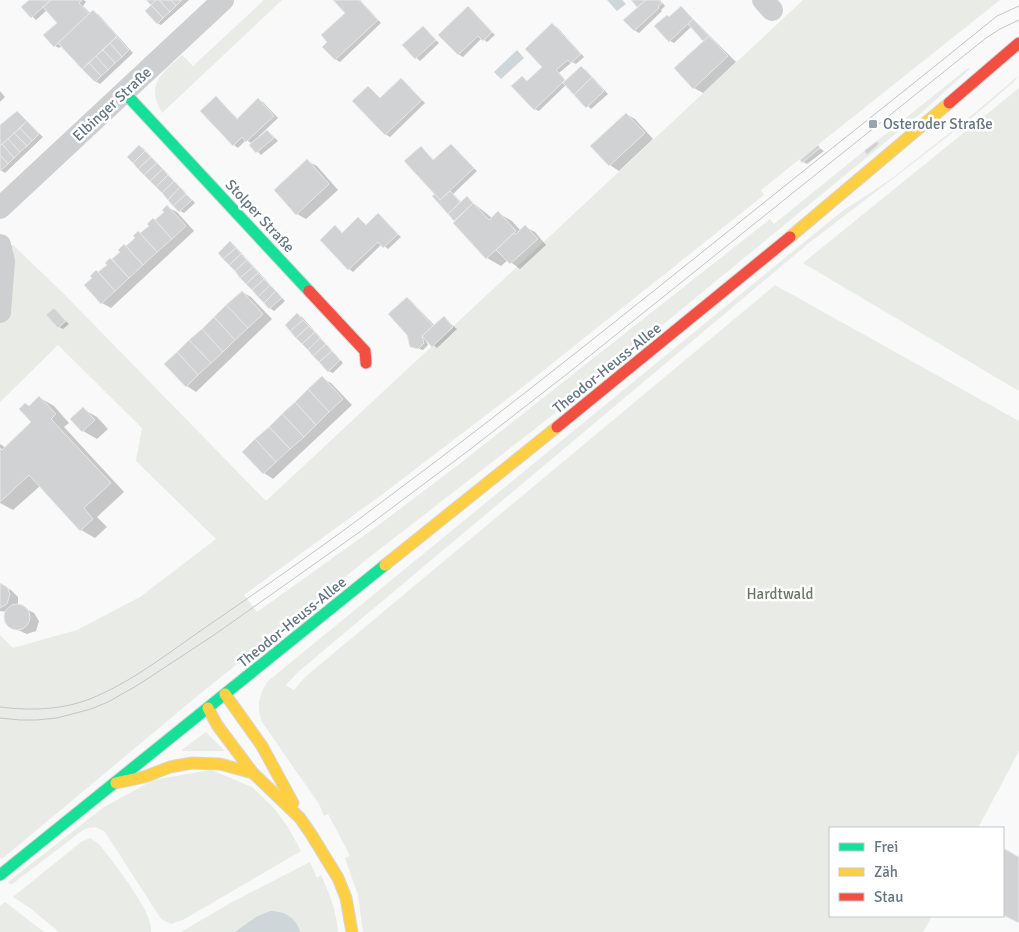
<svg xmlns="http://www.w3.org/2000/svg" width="1019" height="932" viewBox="0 0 1019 932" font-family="Signika,sans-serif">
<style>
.green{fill:#e8ebe6}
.water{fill:#ced6d9}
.shadow{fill:#0003}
.building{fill:#d0d2d3;stroke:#e8e8e8}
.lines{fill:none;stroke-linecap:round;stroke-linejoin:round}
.fast-casing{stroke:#d5d6d7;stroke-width:13}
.slow-casing{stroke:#d5d6d7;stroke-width:13}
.jam-casing{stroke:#d5d6d7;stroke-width:13}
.street{stroke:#cecfd0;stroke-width:22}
.fast{stroke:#16e098;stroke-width:11}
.slow{stroke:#ffcf43;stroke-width:11}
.jam{stroke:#f24e42;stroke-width:11}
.tram{stroke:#c3c5c6;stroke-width:1}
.poi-dot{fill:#99a4ac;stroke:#fff;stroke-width:2}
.labels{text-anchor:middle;stroke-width:5;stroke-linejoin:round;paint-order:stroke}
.street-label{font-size:15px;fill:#657683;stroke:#fff}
.poi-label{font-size:15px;fill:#657683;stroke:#fff;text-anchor:start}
.park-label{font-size:15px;fill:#687a64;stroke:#fff}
</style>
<rect width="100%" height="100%" fill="#f9f9f9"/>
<g class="green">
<path d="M264,0H282L162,113C145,84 162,73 182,55L193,66Z"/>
<path d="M803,0H1000L761,190L764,195L524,386L384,493L244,595L257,612L380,524L458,465L770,219L774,224L864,151L867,154L879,144L877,141L968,68L970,69L921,113L549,418L371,556L195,698L2,859L0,857V635L13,648L77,630L140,597L216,539L136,461L142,428L58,345L0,402V245H13L63,293L266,501Z"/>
<path d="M1018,76L1015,81L968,121L809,243L323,651L296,674L286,685L294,690L305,677L775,285L1019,421V751L978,828H830V916H932L923,932H363L358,895L345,858L350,856L328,814L324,816L319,804L262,722C256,707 259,694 268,681L841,212L891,179L972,115Z"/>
<path d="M1019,88V391L803,263Z"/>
<path d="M206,732L225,751H182L183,749Z"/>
<path d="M211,770L252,787L274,808L288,827L301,851L183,920L171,924L161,919L105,832C97,826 92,826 83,830L11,885L8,882L104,807L126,795L153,780Z"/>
<path d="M90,838L99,844C112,861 154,912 151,932H59L30,908L13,897L81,842Z"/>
<path d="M310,862L317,878L321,875C330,895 336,910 338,932H181L234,901Z"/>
<path d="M5,902L44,932H0V906Z"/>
</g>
<g class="water">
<path d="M607,0H622L626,4L617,11Z"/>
<path d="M517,50L524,58L501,79L494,72Z"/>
<path d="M270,911C284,911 296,917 300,932H235L256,917Z"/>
</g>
<g class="shadow">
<path d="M31,0H84L86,2L83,6L91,14L93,12L98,14L133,53L100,84L95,81L62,46L59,48L55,46L58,23L47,10L36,20L23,7Z"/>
<path d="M148,0H189L161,25L157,23L153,5Z"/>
<path d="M335,0H360L381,23L340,62L335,59L347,13Z"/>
<path d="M633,0H660L665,6L661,10L662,11L639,33L634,30L639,7Z"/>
<path d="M681,7L736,62L703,93L694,88L705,41L692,26L674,43L670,41V18Z"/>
<path d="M468,8L495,35L487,42L482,38L463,57L458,54Z"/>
<path d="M552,25L557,27L584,57L576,64L572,62L559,73L566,81L581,67L586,70L608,94L591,109L566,85L539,111L534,109L522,77L528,82L544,67Z"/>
<path d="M423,28L439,43L420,61L404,46Z"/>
<path d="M401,79L425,103L390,137L385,134L368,87L381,99Z"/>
<path d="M0,91L5,97L0,102Z"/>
<path d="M216,98L238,119L258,100L263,102L278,118L259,136L261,137L268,131L278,141L261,155L251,145L253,144L246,140L238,148L234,145Z"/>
<path d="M18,113L43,137L5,173L0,170V125L2,127Z"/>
<path d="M626,114L635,119L653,139L619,171L610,165Z"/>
<path d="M140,146L144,149L195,203L184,213L180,211Z"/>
<path d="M451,146L477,171L453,194L462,203L467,198L492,218L498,213L512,221L521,231L525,227L535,232L546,245L520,269L508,260L501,266L487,258L457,221L433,196L436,194L421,148L435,161Z"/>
<path d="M818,147L824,151L807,164L803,162Z"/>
<path d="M307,161L317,166L338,190L306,219L297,214Z"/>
<path d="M167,207L177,212L194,231L111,308L102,303L94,278L96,272L99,273L108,265L111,259L113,260L122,252L125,246L127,247L137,238L139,233L141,234L155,221L165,212Z"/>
<path d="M378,215L401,237L388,249L382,244L353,272L349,269L335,227L343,233L359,219L367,225Z"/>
<path d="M230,243L234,245L285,301L274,311L270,308Z"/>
<path d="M242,292L251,297L272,319L196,392L187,386Z"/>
<path d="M407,298L411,301L435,326L444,318L457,329L437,348L425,338L428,345L423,350L411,346L408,335Z"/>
<path d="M54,310L69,324L63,329L59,327Z"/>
<path d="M298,315L302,317L343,363L333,373L328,371Z"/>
<path d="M322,378L331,383L352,405L273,479L264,473L244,452Z"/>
<path d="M40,398L54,406L69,423L64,427L124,492L97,517L107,527L95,538L81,530L40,486L13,510L0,503V444L6,448L33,422Z"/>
<path d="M83,409L97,417L108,429L97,439L83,431L72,419Z"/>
<path d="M0,585L11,590L18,597V605L34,613L39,621L36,631L27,634L11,627L6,618L8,612L0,611Z"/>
<path d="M1003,849L1019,858V923L1003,915Z"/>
</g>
<g class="building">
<path d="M29,0H51L31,18L21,7Z"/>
<path d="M51,0H82L79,3L89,14L54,47L43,35L57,23L43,7Z"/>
<path d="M146,0H156L151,5Z"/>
<path d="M156,0H159L170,12L163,18L151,5Z"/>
<path d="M159,0H171L176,6L170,12Z"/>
<path d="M171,0H182L176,6Z"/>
<path d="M333,0H359L378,20L335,60L322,47L327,42L321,35L345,13Z"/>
<path d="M631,0H646L637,7Z"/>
<path d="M646,0H659L662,3L658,7L659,8L634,31L623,20Z"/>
<path d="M151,5L163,18L157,24L145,11Z"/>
<path d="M468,6L492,32L483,41L478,36L458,55L438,35Z"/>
<path d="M681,6L693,19L669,42L654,26L667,15L669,17Z"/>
<path d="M93,10L117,36L82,69L58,43Z"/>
<path d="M693,19L709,36L703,41L688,24Z"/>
<path d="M552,23L581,54L571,63L568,60L556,70L565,80L534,110L511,86L522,76L527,81L542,67L525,49Z"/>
<path d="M423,26L436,40L415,59L402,45Z"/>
<path d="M709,36L728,56L693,89L674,68Z"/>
<path d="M117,37L129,50L122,57L110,43Z"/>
<path d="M110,43L122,57L115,63L103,50Z"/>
<path d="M103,50L115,63L108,70L96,56Z"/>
<path d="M96,56L108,70L101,76L89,63Z"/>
<path d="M89,63L101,76L95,82L82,69Z"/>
<path d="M581,66L592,77L574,95L563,83Z"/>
<path d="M592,77L604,91L586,108L574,95Z"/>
<path d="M401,78L422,100L385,135L352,101L368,86L380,98Z"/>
<path d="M216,96L237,119L258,98L274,116L246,142L242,137L233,146L200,111Z"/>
<path d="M17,111L27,121L0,146V125Z"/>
<path d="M626,113L645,133L609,166L590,146Z"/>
<path d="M27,121L39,134L32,141L20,128Z"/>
<path d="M20,128L32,141L27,146L14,133Z"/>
<path d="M267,130L274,138L256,153L249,145Z"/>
<path d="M14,133L27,146L20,152L8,139Z"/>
<path d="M8,139L20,152L14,158L2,144Z"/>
<path d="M877,141L879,144L867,155L864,151Z"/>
<path d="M2,144L14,158L8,164L0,155V146Z"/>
<path d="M451,144L474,168L440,200L404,161L421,146L433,160Z"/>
<path d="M139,145L145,151L133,163L127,157Z"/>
<path d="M818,145L820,148L802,163L800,160Z"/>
<path d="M145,151L151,157L138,169L133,163Z"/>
<path d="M0,155L8,164L0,171Z"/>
<path d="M151,157L157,163L144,175L138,169Z"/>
<path d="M307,159L329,184L296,215L274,190Z"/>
<path d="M157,163L163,169L150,181L144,175Z"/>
<path d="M163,169L168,175L156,187L150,181Z"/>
<path d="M168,175L174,181L162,193L156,187Z"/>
<path d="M174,181L180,187L168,200L162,193Z"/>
<path d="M180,187L186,194L173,206L168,200Z"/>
<path d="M450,191L460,202L448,214L432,196L435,194L440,200Z"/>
<path d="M186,194L192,200L179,212L173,206Z"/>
<path d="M467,196L473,203L454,221L448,214Z"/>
<path d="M473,203L489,220L498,211L516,231L486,259L453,223Z"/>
<path d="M167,205L186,226L172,239L155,220L164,212L162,210Z"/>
<path d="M378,213L398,234L383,248L378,242L348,270L320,240L335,225L342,233L358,217L366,225Z"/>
<path d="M153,218L172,239L157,252L140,233L149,226L147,224Z"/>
<path d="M525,225L538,239L510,264L496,250L514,233L516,234Z"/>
<path d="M138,231L157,252L143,265L126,246L135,238L133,236Z"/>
<path d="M230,241L236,248L223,259L218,253Z"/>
<path d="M124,244L143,265L129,278L112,259L120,252L118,250Z"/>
<path d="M236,248L241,254L229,265L223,259Z"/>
<path d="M241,254L247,260L235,271L229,265Z"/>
<path d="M110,258L129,278L115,291L98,272L107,265L105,263Z"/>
<path d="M247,260L253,267L240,278L235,271Z"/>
<path d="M253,267L258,273L246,284L240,278Z"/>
<path d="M96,270L115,291L101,304L84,285L92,278L90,276Z"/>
<path d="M258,273L264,279L252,290L246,284Z"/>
<path d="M264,279L270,285L258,297L252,290Z"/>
<path d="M270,285L276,291L264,303L258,297Z"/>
<path d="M242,291L263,314L248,328L226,305Z"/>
<path d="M276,291L282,298L269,309L264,303Z"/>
<path d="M407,297L433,326L422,336L424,343L418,349L410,347L407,335L388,314Z"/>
<path d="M226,305L248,328L235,340L214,317Z"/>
<path d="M54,308L66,321L58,328L46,315Z"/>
<path d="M297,313L303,320L290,331L285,325Z"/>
<path d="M444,316L453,327L432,347L422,336Z"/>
<path d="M214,317L235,340L223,352L202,329Z"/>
<path d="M303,320L309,326L296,338L290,331Z"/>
<path d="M309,326L315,332L302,344L296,338Z"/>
<path d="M202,329L223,352L211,363L189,340Z"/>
<path d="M315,332L320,338L308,350L302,344Z"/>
<path d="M320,338L326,344L313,356L308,350Z"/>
<path d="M189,340L211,363L198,375L177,352Z"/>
<path d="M326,344L332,351L319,362L313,356Z"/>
<path d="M332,351L340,360L328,372L319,362Z"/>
<path d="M177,352L198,375L186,387L164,364Z"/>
<path d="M322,376L343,399L329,412L308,389Z"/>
<path d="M308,389L329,412L316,425L295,402Z"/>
<path d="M39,396L56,414L51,419L111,483L84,508L93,519L80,531L29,475L0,502V448L2,450L31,422L19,409L25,403L29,406Z"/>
<path d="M295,402L316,425L304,437L282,414Z"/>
<path d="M83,407L95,420L82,432L70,419Z"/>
<path d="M282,414L304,437L290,449L269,427Z"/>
<path d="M269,427L290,449L276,462L255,439Z"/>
<path d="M255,439L276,462L263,474L242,452Z"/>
<path d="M0,583L7,587L10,594L7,604L0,608Z"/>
<circle cx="17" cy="617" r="13"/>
<path d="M1003,848L1019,857V923L1003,915Z"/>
</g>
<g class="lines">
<defs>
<g id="fast">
<path d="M124,92L309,291"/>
<path d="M0,875L385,565"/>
</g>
<g id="slow">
<path d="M790,237L949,103"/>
<path d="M385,565L557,427"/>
<path d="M225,694L262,746L293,803"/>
<path d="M208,708L217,725L253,773L300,818L311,834L338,878L346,898L352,932"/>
<path d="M116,783L144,777L170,767L192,763L220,764L253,773"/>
</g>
<g id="jam">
<path d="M949,103L1019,43"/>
<path d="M309,291L365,351L366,363"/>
<path d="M557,427L790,237"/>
</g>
</defs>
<use href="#fast" class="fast-casing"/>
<use href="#slow" class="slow-casing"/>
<use href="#jam" class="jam-casing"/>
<g class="street">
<path d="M763,0L772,10"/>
<path d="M0,208L223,0"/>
<path d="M0,245L4,261L0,312"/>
</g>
<use href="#fast" class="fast"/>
<use href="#slow" class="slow"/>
<use href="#jam" class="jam"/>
<g class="tram">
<path d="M0,707C33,711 66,710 97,696C136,679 171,651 206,627C267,585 328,543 387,498C511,406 631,309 751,213C833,147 916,82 997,16L1019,6"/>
<path d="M0,718L20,720H37L57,718L91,709L108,702L138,685L214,635L361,531L468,451L567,374L986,38L1000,29L1019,20"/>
</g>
</g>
<rect class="poi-dot" x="868" y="119" width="10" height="10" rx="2.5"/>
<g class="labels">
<g class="street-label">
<text transform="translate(112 104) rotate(-43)" y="5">Elbinger Straße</text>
<text transform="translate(260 216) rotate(47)" y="5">Stolper Straße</text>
<text transform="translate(607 368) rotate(-39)" y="5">Theodor-Heuss-Allee</text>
<text transform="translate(292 622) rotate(-39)" y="5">Theodor-Heuss-Allee</text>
</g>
<g class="poi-label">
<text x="883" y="129">Osteroder Straße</text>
</g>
<g class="park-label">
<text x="780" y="599">Hardtwald</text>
</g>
</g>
<rect x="829" y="827" width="175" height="90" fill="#ffffff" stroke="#c1c8cd"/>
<rect x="839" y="843" width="25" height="8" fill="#16e098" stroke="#c1c8cd"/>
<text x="874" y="852" font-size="15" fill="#657683">Frei</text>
<rect x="839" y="868" width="25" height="8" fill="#ffcf43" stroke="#c1c8cd"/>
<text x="874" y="877" font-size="15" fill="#657683">Zäh</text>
<rect x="839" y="893" width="25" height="8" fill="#f24e42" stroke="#c1c8cd"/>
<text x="874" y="902" font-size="15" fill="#657683">Stau</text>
</svg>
